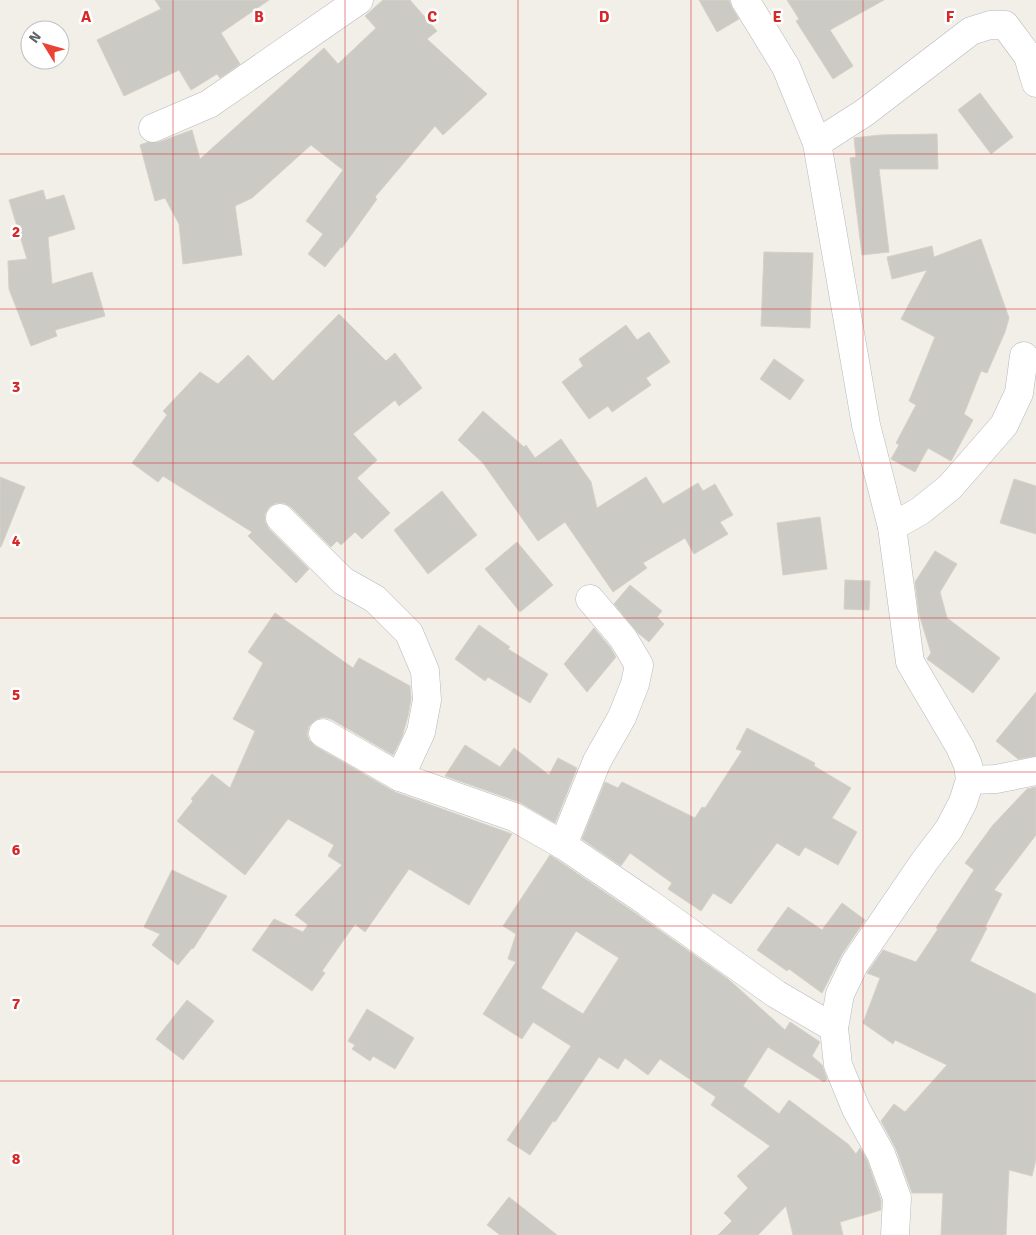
<svg xmlns="http://www.w3.org/2000/svg" width="1036" height="1235" viewBox="0 0 1036 1235" font-family="Signika,sans-serif">
<style>
.building{fill:#cccac5;stroke:#d6d1c6;fill-rule:evenodd}
.lines{fill:none;stroke-linecap:round;stroke-linejoin:round}
.street-casing{stroke:#b5b8bc;stroke-width:29}
.street{stroke:#fff;stroke-width:28}
.grid{fill:none;stroke:#d62828;stroke-width:1;stroke-opacity:0.55}
.grid-label{font-size:16px;text-anchor:middle;font-weight:bold;fill:#d62828;stroke:#fff;stroke-width:5;stroke-linejoin:round;paint-order:stroke}
</style>
<rect width="100%" height="100%" fill="#f1efe8"/>
<g class="building">
<path d="M155,0H269L221,33L240,64L220,78L217,74L191,90L179,70L124,96L97,40L161,9Z"/>
<path d="M383,0H410L437,31L427,39L487,94L443,135L435,126L375,197L377,199L342,248L341,247L325,267L308,254L323,234L306,221L343,170L311,145L252,198L235,206L242,255L183,264L179,224L165,198L155,201L140,145L148,142H159L192,130L200,159L324,48L338,64L376,28L365,16Z"/>
<path d="M699,0H729L732,8L739,19L717,32Z"/>
<path d="M787,0H884L830,30L853,66L833,79L796,21L799,19Z"/>
<path d="M980,93L1013,137L991,154L958,110Z"/>
<path d="M937,134L938,169H879L889,252L862,255L850,158L856,157L854,138L880,135Z"/>
<path d="M43,190L46,200L64,195L75,229L48,237L52,284L92,272L105,316L55,330L57,336L31,346L9,289L8,261L27,259L9,200Z"/>
<path d="M981,239L1009,318L1005,332L987,373L981,371L964,414L973,420L951,461L928,448L915,472L891,459L899,445L896,443L916,405L909,401L935,337L901,319L927,270L892,279L887,257L932,246L934,257Z"/>
<path d="M764,252L813,253L810,328L761,326Z"/>
<path d="M339,314L386,361L395,353L422,388L399,406L395,400L353,434L377,460L357,478L390,513L362,539L355,532L341,545L337,541L331,547L291,507L284,503H276L269,507L265,514V522L269,529L309,569L296,583L248,536L252,532L163,476L158,482L132,463L167,415L163,411L200,372L218,384L248,355L273,381Z"/>
<path d="M626,325L637,340L649,332L670,362L646,378L651,385L612,412L608,406L589,419L562,382L583,366L579,359Z"/>
<path d="M774,359L804,380L790,400L760,379Z"/>
<path d="M483,411L524,447L526,445L535,458L561,439L591,482L597,508L646,477L663,504L698,483L703,491L715,484L733,515L720,522L728,534L694,554L685,538L643,563L647,568L613,592L565,522L538,541L483,463L458,440Z"/>
<path d="M0,477L25,487L1,547H0Z"/>
<path d="M1014,479L1036,486V534L1000,523Z"/>
<path d="M442,491L477,535L428,574L394,530Z"/>
<path d="M820,517L827,569L783,575L777,523Z"/>
<path d="M517,542L553,585L520,612L485,569Z"/>
<path d="M935,551L957,564L940,592L947,618L1000,658L973,693L927,659L931,653L919,614L915,582Z"/>
<path d="M845,580L870,581L869,610L844,609Z"/>
<path d="M630,585L662,611L657,617L664,624L649,642L638,633L614,604Z"/>
<path d="M275,613L353,668L359,658L410,686L411,699L408,716L402,737L393,755L331,719L323,717L315,720L309,726L307,734L309,740L315,746L395,792L512,834L469,905L409,869L365,932L355,924L322,971L325,973L312,991L252,950L274,919L303,932L308,925L295,915L342,865L328,856L334,845L288,819L245,875L177,821L193,801L191,799L212,774L230,788L255,731L233,719L263,663L248,652Z"/>
<path d="M479,625L510,647L508,649L548,674L530,703L488,677L485,681L455,659Z"/>
<path d="M594,628L610,647L616,657L587,692L564,664Z"/>
<path d="M1036,692V756L1018,759L996,741Z"/>
<path d="M747,728L815,763L814,766L851,788L832,818L857,832L838,865L805,847L799,856L777,843L731,904L713,893L701,911L668,889L672,883L630,853L621,866L582,839L605,782L618,788L622,782L695,818L702,807L705,808L742,751L736,749Z"/>
<path d="M465,745L500,767L514,748L549,775L558,758L577,768L555,823L519,802L445,776Z"/>
<path d="M1036,787V835L994,890L1002,894L985,927L987,928L970,961L1036,994V1160L1032,1176L1009,1170L1006,1235H941L943,1193H912L896,1149L881,1121L894,1104L905,1112L947,1065L895,1040L893,1044L863,1023L880,978L867,973L883,950L916,962L938,929L936,928L974,870L965,863L993,825L1027,789Z"/>
<path d="M550,855L638,915L728,979L785,1030L790,1022L820,1042L812,1056L822,1065L827,1079L824,1082L768,1047L743,1086L779,1114L789,1100L848,1144L856,1154L860,1148L867,1160L881,1200V1210L840,1222L843,1235H793L786,1206L758,1235H718L732,1221L724,1213L748,1188L737,1176L770,1146L711,1105L716,1097L660,1059L648,1075L625,1058L618,1069L599,1057L555,1122L553,1121L530,1155L507,1140L571,1046L533,1022L522,1039L483,1014L516,962L508,959L516,934L503,926ZM576,931L619,958L583,1014L541,988Z"/>
<path d="M172,870L227,896L193,949L192,948L178,965L152,945L160,934L144,927Z"/>
<path d="M842,903L865,920L842,954L822,993L789,969L787,971L757,950L788,907L822,930Z"/>
<path d="M187,1000L214,1021L183,1060L156,1039Z"/>
<path d="M367,1009L414,1038L395,1069L373,1056L370,1061L352,1049L355,1045L348,1041Z"/>
<path d="M509,1197L557,1235H500L487,1225Z"/>
</g>
<g class="lines">
<defs>
<g id="street">
<path d="M745,0L786,67L817,143L866,425L892,527L910,662L960,747L968,765L970,780L963,802L949,829L924,862L855,963L840,994L834,1028L838,1065L856,1109L881,1154L897,1198L895,1235"/>
<path d="M153,128L209,104L359,0"/>
<path d="M817,143L864,113L971,31L990,25H1005L1028,56L1036,83"/>
<path d="M280,518L343,581L375,599L409,633L425,671L427,700L421,732L400,777"/>
<path d="M892,527L920,511L950,487L1004,425L1019,393L1024,356"/>
<path d="M323,733L400,777L514,817L563,845L647,902L776,994L834,1028"/>
<path d="M970,780L996,779L1036,771"/>
<path d="M563,845L597,761L622,717L635,684L639,665L623,638L590,599"/>
</g>
</defs>
<use href="#street" class="street-casing"/>
<use href="#street" class="street"/>
</g>
<path class="grid" d="M173,0V1235M345,0V1235M518,0V1235M691,0V1235M863,0V1235M0,154H1036M0,309H1036M0,463H1036M0,618H1036M0,772H1036M0,926H1036M0,1081H1036"/>
<g class="grid-label">
<text x="86" y="22">A</text>
<text x="259" y="22">B</text>
<text x="432" y="22">C</text>
<text x="604" y="22">D</text>
<text x="777" y="22">E</text>
<text x="950" y="22">F</text>
<text x="16" y="237">2</text>
<text x="16" y="392">3</text>
<text x="16" y="546">4</text>
<text x="16" y="700">5</text>
<text x="16" y="855">6</text>
<text x="16" y="1009">7</text>
<text x="16" y="1164">8</text>
</g>
<g transform="translate(45 45) rotate(307)"><circle r="24" fill="#ffffff" stroke="#bfc1c3"/>
<path d="M0-4L9 19L0 12L-9 19Z" fill="#ea4335"/>
<text y="-8" font-size="14" font-weight="bold" text-anchor="middle" fill="#5f6368">N</text>
</g>
</svg>
